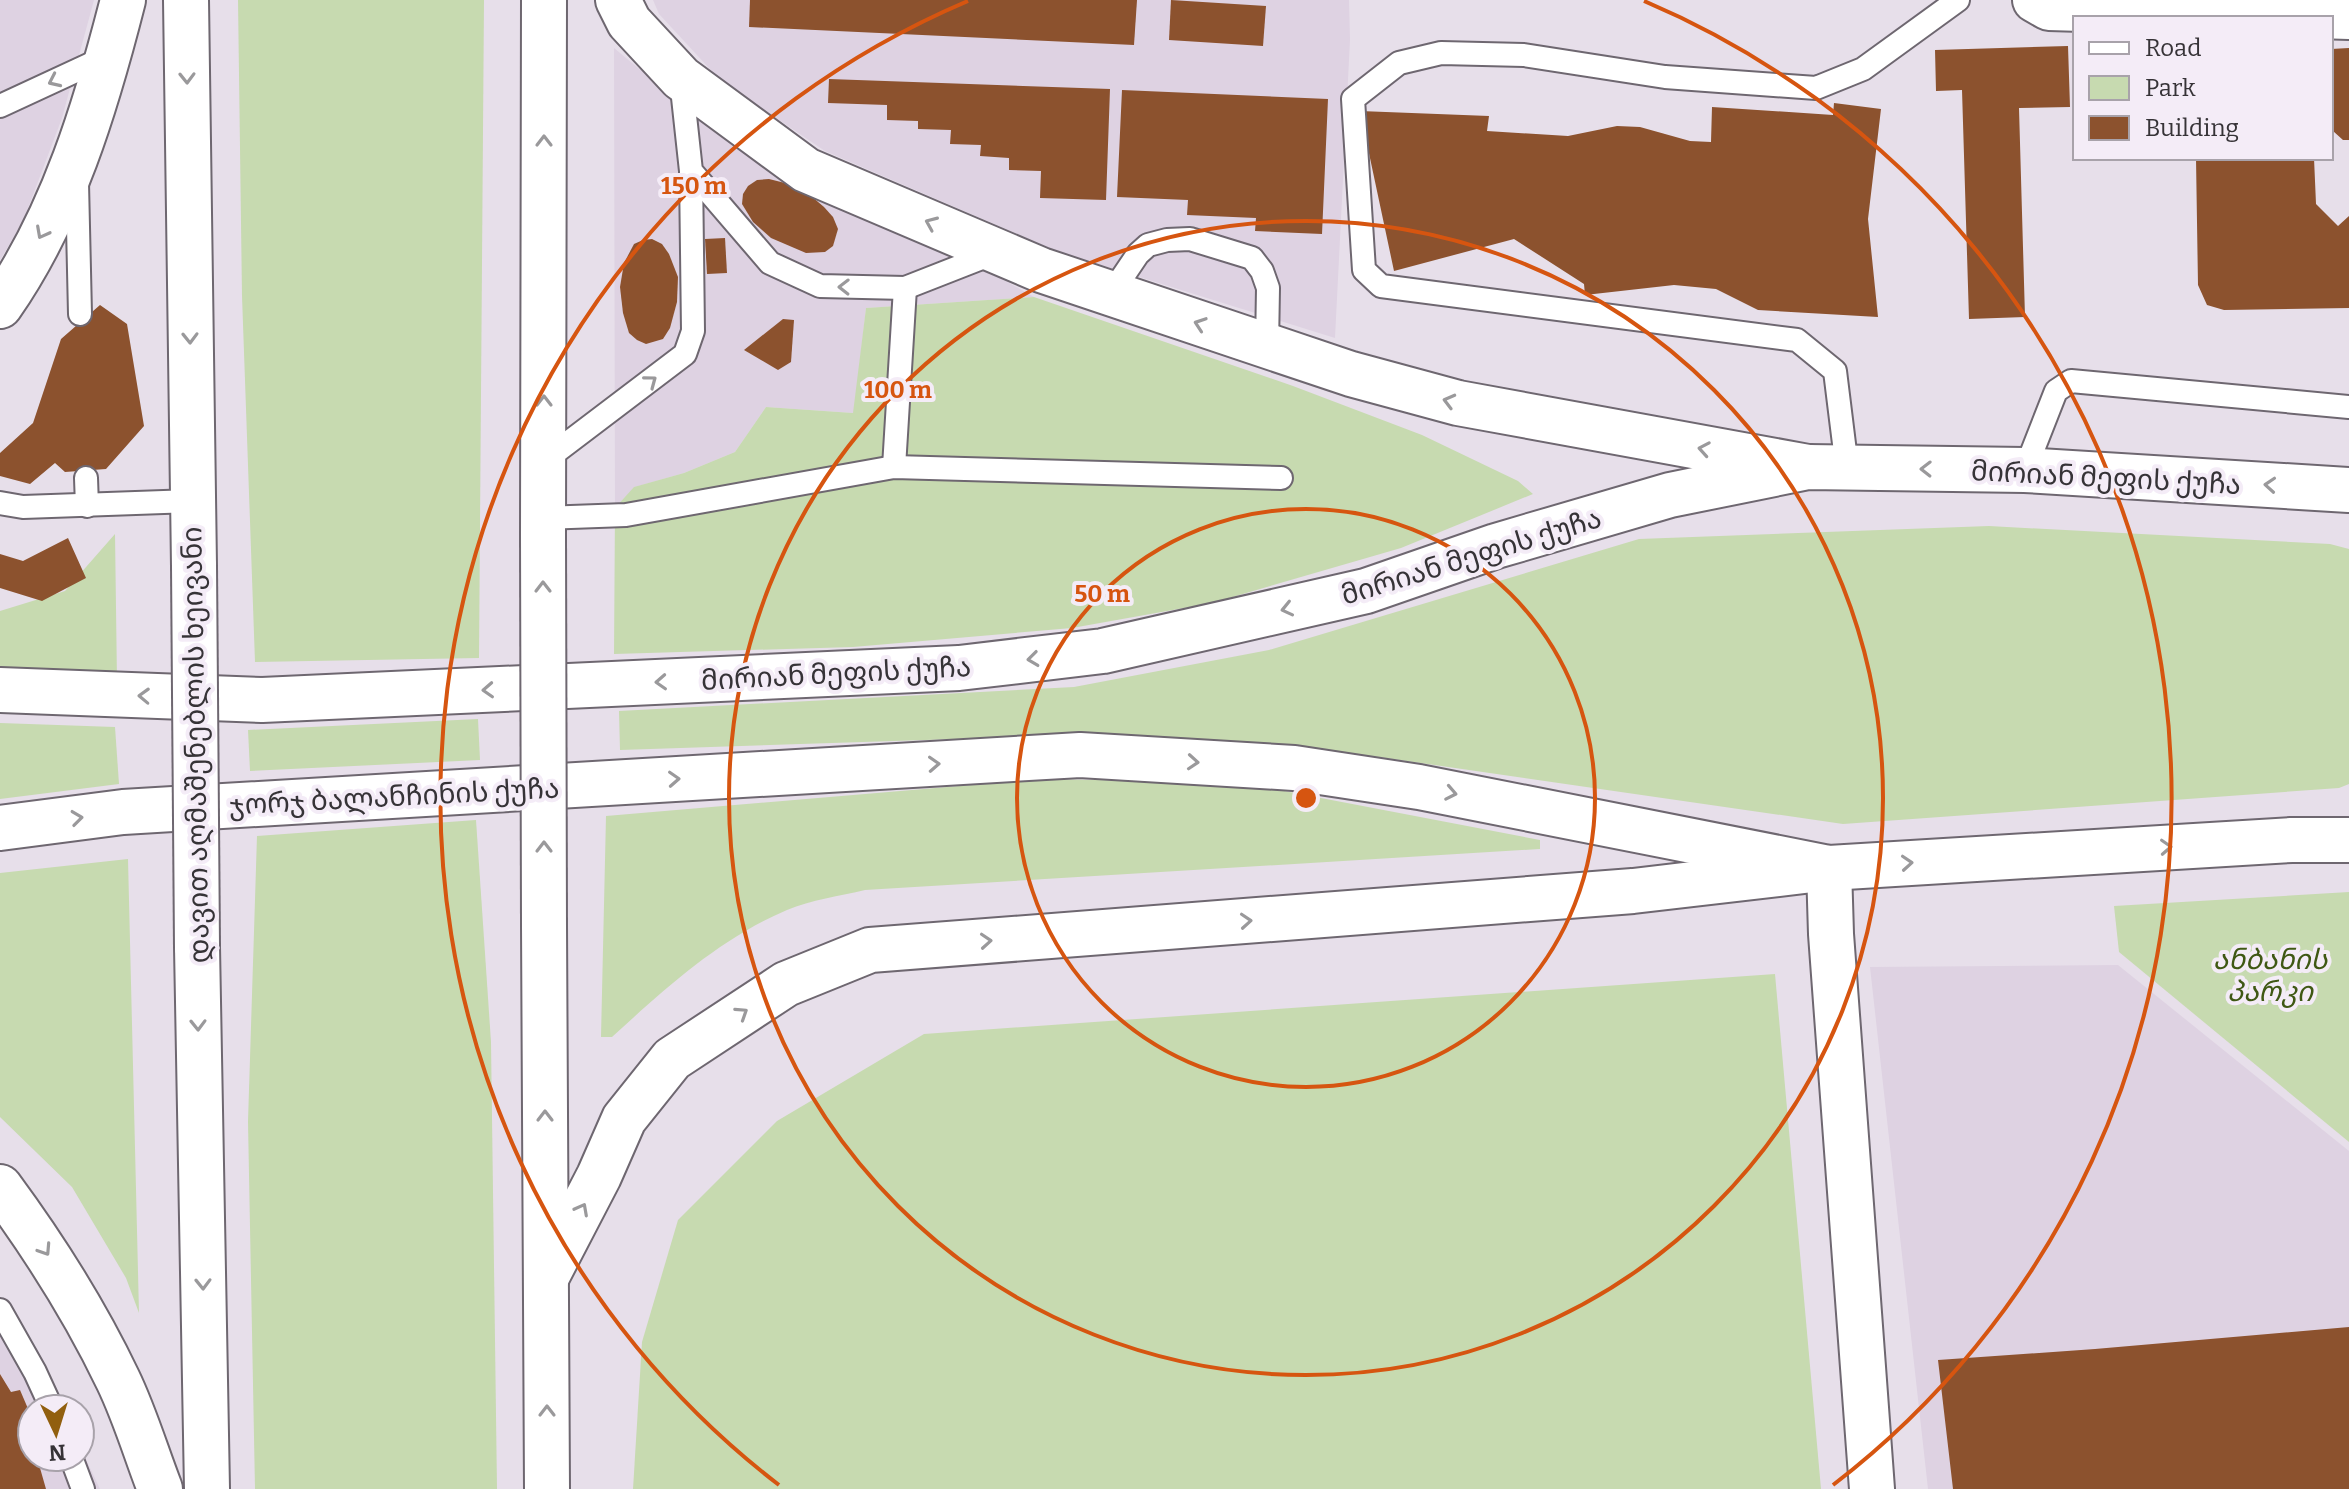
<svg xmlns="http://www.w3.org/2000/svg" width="2349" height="1489" viewBox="0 0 2349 1489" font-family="Bitter,'Noto Sans Georgian',serif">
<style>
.built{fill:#ded2e2}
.green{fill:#c7dab0}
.building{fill:#8c522e}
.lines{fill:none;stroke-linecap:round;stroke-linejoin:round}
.lane-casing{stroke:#6e6770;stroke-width:26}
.street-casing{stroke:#6e6770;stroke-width:48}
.primary-casing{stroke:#6e6770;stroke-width:48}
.highway-casing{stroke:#6e6770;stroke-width:48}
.lane{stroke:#fff;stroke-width:22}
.street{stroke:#fff;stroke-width:44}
.primary{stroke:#fff;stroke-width:44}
.highway{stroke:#fff;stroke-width:44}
.highway-bridge-casing{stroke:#6e6770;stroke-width:48;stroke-linecap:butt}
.highway-bridge{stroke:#fff;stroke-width:44}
.oneway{stroke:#9a999b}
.ring{fill:none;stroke:#d65510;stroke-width:4}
.labels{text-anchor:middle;stroke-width:8;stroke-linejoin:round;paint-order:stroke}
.street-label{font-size:28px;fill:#363337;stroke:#f4ecf7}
.park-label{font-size:28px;font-style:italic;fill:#3f5814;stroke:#f4ecf7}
.centre{fill:#d65510;stroke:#f4ecf7;stroke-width:4}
.ring-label{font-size:24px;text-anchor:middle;font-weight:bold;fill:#d65510;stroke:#f4ecf7;stroke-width:8;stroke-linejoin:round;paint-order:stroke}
</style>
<rect width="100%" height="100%" fill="#e7dfea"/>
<g class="built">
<path d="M0,0H94L62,118L22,224L0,260Z"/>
<path d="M653,0H1349L1350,40L1335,338L1059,252L825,151L721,81L659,14Z"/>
<path d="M614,48L708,126L811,182L925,235L1034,297L866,308L854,413L766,407L735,452L684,473L635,487L615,508Z"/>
<path d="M2118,965L2349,1151V1489H1928L1870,967Z"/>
<path d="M0,1313L62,1409H32V1457H80V1447L100,1489H0Z"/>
</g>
<g class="green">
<path d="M238,0H484L479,658L255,662L242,296Z"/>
<path d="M1034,297L1293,386L1422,435L1518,481L1533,494L1401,548L1212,603L1072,628L853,647L614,654L615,508L634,487L684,473L735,452L766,407L853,413L866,308Z"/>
<path d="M1989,526L2330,544L2349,549V784L2339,788L1843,824L1379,757L1215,741L1075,735L620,750L619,711L1074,687L1269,650L1639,539Z"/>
<path d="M115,534L117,681L0,670V611L65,591Z"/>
<path d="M478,719L480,760L250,771L248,730Z"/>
<path d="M0,723L115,727L119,784L0,799Z"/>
<path d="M1043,779L1151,781L1258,786L1540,840V849L865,890C840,896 811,900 787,910C719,939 666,988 612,1037H601L606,816Z"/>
<path d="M476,820L491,1042L497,1489H255L248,1122L257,836Z"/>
<path d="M128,859L139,1313L126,1278L72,1187L0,1117V873Z"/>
<path d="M2349,892V1142L2119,952L2114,906Z"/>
<path d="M1775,974L1821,1489H633L642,1342L678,1220L777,1121L924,1034Z"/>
</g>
<g class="building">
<path d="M750,0H1137L1134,45L749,27Z"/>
<path d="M1171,0L1266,6L1263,46L1169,40Z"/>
<path d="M2068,46L2070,107L2019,108L2025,317L1969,319L1962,90L1936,91L1935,50Z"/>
<path d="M2349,48V140H2343L2333,131L2331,133V49Z"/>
<path d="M829,79L1110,89L1106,200L1040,198L1041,171L1009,170V158L980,156L981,145L950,144L951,130L918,129V121L887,120V105L828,103Z"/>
<path d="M1122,90L1328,99L1322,234L1255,231L1256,218L1187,215L1188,200L1117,197Z"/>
<path d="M1834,103L1881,109L1868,219L1878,317L1758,310L1716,289L1674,285L1585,295L1584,284L1514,239L1394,271L1360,111L1489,116L1487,131L1568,136L1617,126L1640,127L1690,141L1711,142L1712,107L1833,115Z"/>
<path d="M2196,158H2314L2316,204L2338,226L2349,216V308L2224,310L2207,305L2198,285Z"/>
<path d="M769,179L793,185L804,190L824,207L833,217L838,229L833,246L825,252L806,253L771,238L753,222L742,204L743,194L748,186L757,180Z"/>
<path d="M725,238L727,273L707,274L705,239Z"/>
<path d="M652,239L662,244L669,254L678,277L677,302L670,328L663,339L646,344L637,340L629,333L623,313L620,287L624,263L634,244L643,240Z"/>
<path d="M100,305L127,324L144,426L106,469L65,472L55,463L30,484L0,476V453L33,423L61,339Z"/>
<path d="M783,319L794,320L791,362L778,370L744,350Z"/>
<path d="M68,538L86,578L42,601L0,588V554L23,561Z"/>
<path d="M2349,1327V1489H1953L1938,1360L2095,1349Z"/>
<path d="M0,1374L11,1392L20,1390L32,1418V1457H48L38,1461L46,1489H0Z"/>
</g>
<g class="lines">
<defs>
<g id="lane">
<path d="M681,79L691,171L770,263L820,286L905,288L997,252"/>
<path d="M0,106L108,56"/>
<path d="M77,183L80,314"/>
<path d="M1111,294L1138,254L1148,245L1167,240L1190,239L1252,258L1262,271L1268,288L1267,346"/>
<path d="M544,461L685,354L693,331L691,171"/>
<path d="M894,467L905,288"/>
<path d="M1847,468L1835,371L1797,340L1381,286L1364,270L1353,99L1399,63L1441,53L1524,55L1665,77L1816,88L1863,69L1958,0"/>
<path d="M2025,470L2056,391L2071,381L2349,407"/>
<path d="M86,478L87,506"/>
<path d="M0,503L23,507L192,501"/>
<path d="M543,518L626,515L894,467L1281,478"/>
<path d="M0,1310L35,1372L52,1409"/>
<path d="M71,1457L83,1489"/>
</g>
<g id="street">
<path d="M2035,0L2049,8L2349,17"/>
<path d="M1829,868L1831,934L1872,1489"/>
</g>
<g id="primary">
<path d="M0,690L262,700L959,668L1103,651L1366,591L1496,546L1670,495L1808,467L2025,470L2349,490"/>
<path d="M0,828L123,812L1080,755L1294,768L1419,787L1829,868L2291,840H2349"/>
</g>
<g id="highway">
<path d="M186,0L194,566"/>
<path d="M618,0L629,22L681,78L806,170L1041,270L1351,374L1458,403L1808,467"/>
<path d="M0,306C63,216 96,106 123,0"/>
<path d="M543,535L544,0"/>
<path d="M544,925L547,1489"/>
<path d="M197,947L207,1489"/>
<path d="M0,1187C45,1248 85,1311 118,1380C135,1415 146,1453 160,1489"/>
<path d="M546,1278L599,1176L624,1119L672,1059L786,984L870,950L1633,891L1829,868"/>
</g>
</defs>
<use href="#lane" class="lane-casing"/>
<use href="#street" class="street-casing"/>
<use href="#primary" class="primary-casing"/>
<use href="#highway" class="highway-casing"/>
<use href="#lane" class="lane"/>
<use href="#street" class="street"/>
<use href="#primary" class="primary"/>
<use href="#highway" class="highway"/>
<defs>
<g id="highway-bridge">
<path d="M543,535L544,925"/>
<path d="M194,566L197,947"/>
</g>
</defs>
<use href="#highway-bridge" class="highway-bridge-casing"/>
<use href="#highway-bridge" class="highway-bridge"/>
</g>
<defs><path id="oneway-chevron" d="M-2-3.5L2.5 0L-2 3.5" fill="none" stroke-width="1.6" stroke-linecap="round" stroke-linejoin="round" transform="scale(2)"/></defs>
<g class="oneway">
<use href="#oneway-chevron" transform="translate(187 78) rotate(89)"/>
<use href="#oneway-chevron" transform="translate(54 81) rotate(155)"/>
<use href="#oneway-chevron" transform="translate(544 141) rotate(-90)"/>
<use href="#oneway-chevron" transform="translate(931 223) rotate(-157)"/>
<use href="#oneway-chevron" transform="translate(42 233) rotate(118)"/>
<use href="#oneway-chevron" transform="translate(844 287) rotate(-179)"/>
<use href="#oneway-chevron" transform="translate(1200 324) rotate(-161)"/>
<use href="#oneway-chevron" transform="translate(190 338) rotate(89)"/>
<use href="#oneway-chevron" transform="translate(651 381) rotate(-37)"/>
<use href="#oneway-chevron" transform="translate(544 401) rotate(-90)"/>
<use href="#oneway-chevron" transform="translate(1449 401) rotate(-165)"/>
<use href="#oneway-chevron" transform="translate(1704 449) rotate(-170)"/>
<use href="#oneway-chevron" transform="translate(1926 469) rotate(-179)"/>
<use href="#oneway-chevron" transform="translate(2270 485) rotate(-176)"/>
<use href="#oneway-chevron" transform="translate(543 587) rotate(-90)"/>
<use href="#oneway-chevron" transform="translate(1287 609) rotate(167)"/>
<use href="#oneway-chevron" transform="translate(1033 659) rotate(173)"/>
<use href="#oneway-chevron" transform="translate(661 682) rotate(177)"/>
<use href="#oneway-chevron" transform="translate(488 690) rotate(177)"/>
<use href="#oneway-chevron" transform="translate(144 696) rotate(-178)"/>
<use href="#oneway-chevron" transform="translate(1193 762) rotate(4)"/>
<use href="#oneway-chevron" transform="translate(934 764) rotate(-3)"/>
<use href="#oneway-chevron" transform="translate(674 779) rotate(-3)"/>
<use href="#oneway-chevron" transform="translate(1451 793) rotate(11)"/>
<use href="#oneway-chevron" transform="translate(77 818) rotate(-7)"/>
<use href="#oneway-chevron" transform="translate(544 847) rotate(-90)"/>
<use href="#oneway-chevron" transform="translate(2166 847) rotate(-3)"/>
<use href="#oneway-chevron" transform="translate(1907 863) rotate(-4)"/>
<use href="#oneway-chevron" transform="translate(1246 921) rotate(-4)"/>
<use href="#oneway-chevron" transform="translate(986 941) rotate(-4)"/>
<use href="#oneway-chevron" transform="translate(742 1013) rotate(-33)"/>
<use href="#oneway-chevron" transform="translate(198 1025) rotate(89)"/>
<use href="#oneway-chevron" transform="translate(545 1116) rotate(-90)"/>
<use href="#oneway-chevron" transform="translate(582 1209) rotate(-62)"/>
<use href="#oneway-chevron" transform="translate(45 1250) rotate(57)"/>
<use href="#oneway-chevron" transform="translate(203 1284) rotate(89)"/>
<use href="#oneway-chevron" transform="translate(547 1411) rotate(-90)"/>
</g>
<g class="ring">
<circle cx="1306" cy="798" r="289"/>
<circle cx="1306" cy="798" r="577"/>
<path d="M779 1485A866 866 0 0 1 968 1M1644 1A866 866 0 0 1 1833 1485"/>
</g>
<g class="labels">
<g class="street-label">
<text transform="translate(2106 477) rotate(3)" y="10">მირიან მეფის ქუჩა</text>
<text transform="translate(1471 556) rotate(-17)" y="10">მირიან მეფის ქუჩა</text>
<text transform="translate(836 673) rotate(-3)" y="10">მირიან მეფის ქუჩა</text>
<text transform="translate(195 745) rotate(-91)" y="10">დავით აღმაშენებლის ხეივანი</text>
<text transform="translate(394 796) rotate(-3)" y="10">ჯორჯ ბალანჩინის ქუჩა</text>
</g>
<g class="park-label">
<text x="2270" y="969">ანბანის<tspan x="2270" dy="32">პარკი</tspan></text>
</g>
</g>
<circle cx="1306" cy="798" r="12" class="centre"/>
<g class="ring-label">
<text x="694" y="194">150 m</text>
<text x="898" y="398">100 m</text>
<text x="1102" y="602">50 m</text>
</g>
<rect x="2073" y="16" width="260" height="144" fill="#f4ecf7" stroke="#a8a2aa" stroke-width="2"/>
<rect x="2089" y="42" width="40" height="12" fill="#ffffff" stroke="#a8a2aa" stroke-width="2"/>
<text x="2145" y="56" font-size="24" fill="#363337">Road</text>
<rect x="2089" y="76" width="40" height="24" fill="#c7dab0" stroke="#a8a2aa" stroke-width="2"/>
<text x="2145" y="96" font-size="24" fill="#363337">Park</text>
<rect x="2089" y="116" width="40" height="24" fill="#8c522e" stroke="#a8a2aa" stroke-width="2"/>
<text x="2145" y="136" font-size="24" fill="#363337">Building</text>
<g transform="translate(56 1433) rotate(176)"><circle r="38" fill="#f4ecf7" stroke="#a8a2aa" stroke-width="2"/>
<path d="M0-6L14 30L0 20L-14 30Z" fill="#915f0f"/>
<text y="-12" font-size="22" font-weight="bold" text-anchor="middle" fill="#363337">N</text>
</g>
</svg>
